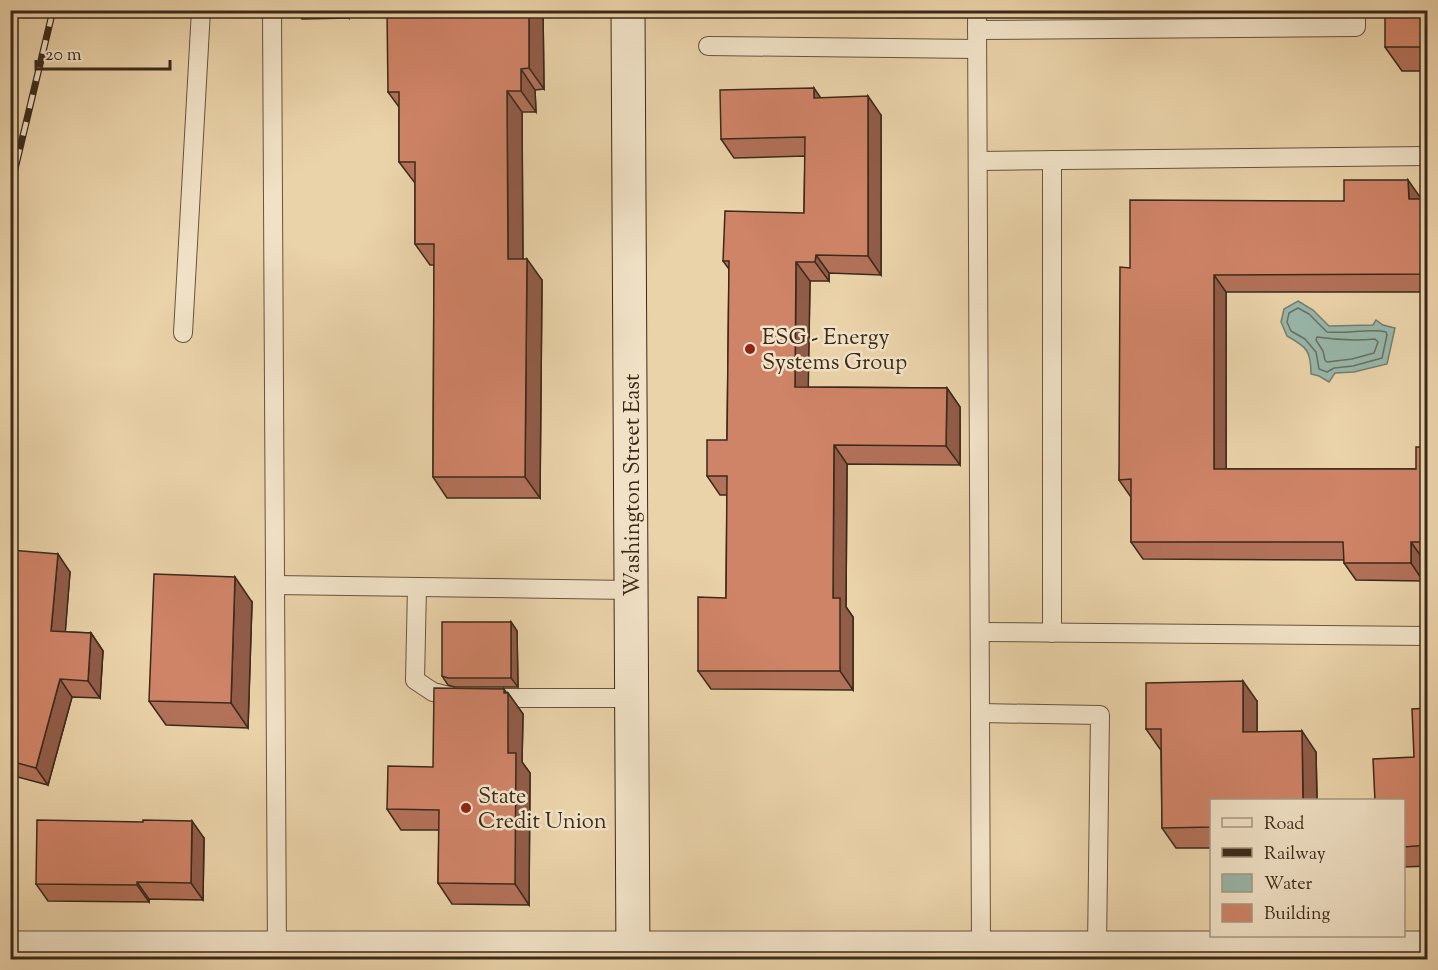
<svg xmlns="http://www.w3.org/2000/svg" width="1438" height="970" viewBox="0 0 1438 970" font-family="'Sorts Mill Goudy',serif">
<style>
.water{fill:#98b7aa;stroke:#737f71;stroke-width:1.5}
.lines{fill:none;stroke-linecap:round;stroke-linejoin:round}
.shore{stroke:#6a7062;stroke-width:1.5}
.lane-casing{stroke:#67543e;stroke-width:20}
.street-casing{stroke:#67543e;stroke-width:35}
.secondary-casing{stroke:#3b2a1b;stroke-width:35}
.lane{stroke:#f1e2c7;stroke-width:18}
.street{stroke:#f1e2c7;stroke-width:33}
.secondary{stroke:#f1e2c7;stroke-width:33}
.rail-casing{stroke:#3b2a1b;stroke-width:7}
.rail{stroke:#f1e2c7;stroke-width:4.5;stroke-dasharray:14;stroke-linecap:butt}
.wall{fill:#b27159;stroke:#3b2a1b;stroke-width:1.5}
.shaded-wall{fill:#915c48;stroke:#3b2a1b;stroke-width:1.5}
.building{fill:#cf8367;stroke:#3b2a1b;stroke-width:1.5}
.poi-dot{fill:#8f2418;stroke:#f1e2c7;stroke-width:2}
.labels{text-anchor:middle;stroke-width:5;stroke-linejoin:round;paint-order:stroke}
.poi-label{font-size:22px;fill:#3b2a1b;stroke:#f1e2c7;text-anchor:start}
.street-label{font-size:22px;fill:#3b2a1b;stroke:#f1e2c7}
</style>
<rect width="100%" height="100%" fill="#ead2a9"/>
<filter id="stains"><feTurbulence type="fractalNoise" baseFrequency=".00333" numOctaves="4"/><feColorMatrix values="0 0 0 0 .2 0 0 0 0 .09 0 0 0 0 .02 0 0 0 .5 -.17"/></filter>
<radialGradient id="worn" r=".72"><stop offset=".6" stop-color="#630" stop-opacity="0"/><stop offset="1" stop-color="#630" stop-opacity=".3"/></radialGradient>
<path class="water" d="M1298,301L1313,310L1329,326L1373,325L1376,320L1383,325L1395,328L1387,364L1354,372L1335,373L1329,382L1319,376L1311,374C1311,351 1307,347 1287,336L1281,322L1284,309Z"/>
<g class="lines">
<g class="shore">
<path d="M1298,308L1309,314L1327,332C1345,334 1373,328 1386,332L1387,335L1382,358L1353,366L1334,368L1327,372L1319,369L1316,352L1305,339L1291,331L1287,322L1289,313Z"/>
<path d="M1317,337C1337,340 1354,341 1375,339L1378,342L1374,353L1352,359L1327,362L1325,360L1323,351L1316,340Z"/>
</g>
<defs>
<g id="lane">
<path d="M272,10L277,957"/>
<path d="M977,10L981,948"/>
<path d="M977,30L1356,27V10"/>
<path d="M708,46L977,49"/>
<path d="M1052,160V633"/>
<path d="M978,161L1428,156"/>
<path d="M183,333L201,10"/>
<path d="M275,585L631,590"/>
<path d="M417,587L415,680L433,692L457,698"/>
<path d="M980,632L1428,636"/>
<path d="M488,698H632"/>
<path d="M980,713L1100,715L1097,948"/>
</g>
<path id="street" d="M10,948H1428"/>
<path id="secondary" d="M628,10L633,960"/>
</defs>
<use href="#lane" class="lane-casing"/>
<use href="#street" class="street-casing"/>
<use href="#secondary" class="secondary-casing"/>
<use href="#lane" class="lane"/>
<use href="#street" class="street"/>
<use href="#secondary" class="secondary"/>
<defs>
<path id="rail" d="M10,190L53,10"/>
</defs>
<use href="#rail" class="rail-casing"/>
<use href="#rail" class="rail"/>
</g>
<g class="wall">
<path d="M296,10H349V18L302,19Z"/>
<path d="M543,10L544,89L535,90L536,112H522L523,259L542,280L540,498H447L433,477L434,265H430L415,244V183L399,162V107L388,92Z"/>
<path d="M1428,10V71H1402L1385,47Z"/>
<path d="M820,98L881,115V275L829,273V281H810L808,387L947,388L960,407V465L847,464L846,607L853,617V690L711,689L698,671L726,598L727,495H720L707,476L727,440L729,269L723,261L804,213L805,156L734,158L721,139Z"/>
<path d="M1420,197V199H1428V292H1226V469H1416L1428,447V559H1423V581L1356,580L1344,563V560L1143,559L1131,542V497L1119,480L1130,268L1344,201Z"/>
<path d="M10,550L70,572L65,632L91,633L103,651L100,698L72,697L48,785L10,775Z"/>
<path d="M252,602L248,728L166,725L149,701Z"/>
<path d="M511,622L517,631L518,687H455L448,685L442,676Z"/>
<path d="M506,693H508L523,714L522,762L530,773L529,905L452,904L438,883L439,830H401L387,809L433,767Z"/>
<path d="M1257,701V732L1316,752L1317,801H1212V848H1176L1162,828L1161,749H1160L1146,729Z"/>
<path d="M1428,708V866L1404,867V801L1414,757Z"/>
<path d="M204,838L203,900L149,899V902L48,901L36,884Z"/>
</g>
<g class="shaded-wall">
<path d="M344,10H349V18Z"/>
<path d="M529,10H543L544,89L529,68Z"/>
<path d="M521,69L535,90L536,112L521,91Z"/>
<path d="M814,88L827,107L814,98Z"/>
<path d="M507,91L522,112L523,280L508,259Z"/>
<path d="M868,96L881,115V275L868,256Z"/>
<path d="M1408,180L1420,197L1421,216L1409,199Z"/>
<path d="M816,255L829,273V281L815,262Z"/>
<path d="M527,259L542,280L540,498L525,477Z"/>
<path d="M796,262L810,281L808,405L795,387Z"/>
<path d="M1214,275L1226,292V487L1214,469Z"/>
<path d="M947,388L960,407V465L946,446Z"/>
<path d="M834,445L847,464L846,607L853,617V690L840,671L833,598Z"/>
<path d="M1411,542L1423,559V581L1411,563Z"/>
<path d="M58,554L70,572L64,649L51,631Z"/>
<path d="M235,577L252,602L248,728L231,703Z"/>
<path d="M511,622L517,631L518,687L511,678Z"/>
<path d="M91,633L103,651L100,698L88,681Z"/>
<path d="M60,679L72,697L48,785L36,768Z"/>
<path d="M1243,681L1257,701V752L1243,732Z"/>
<path d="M504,689L508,695V693L523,714L522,762L530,773L529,905L515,884Z"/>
<path d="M1302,731L1316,752L1317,801H1303Z"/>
<path d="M192,821L204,838L203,900L191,883Z"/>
<path d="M137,882L149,899V902L137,885Z"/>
</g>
<g class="building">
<path d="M387,10H529V68L521,69V91H507L508,259H527L525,477H433L434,244H415V162H399V92H388Z"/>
<rect x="1385" y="10" width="43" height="37"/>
<path d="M814,88V98L868,96V256L816,255L815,262H796L795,387L947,388L946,446L834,445L833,598H840V671H698V597L726,598L727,476H707V440H727L729,261H723L725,211L804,213L805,137L721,139L720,90Z"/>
<path d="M1344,180H1408L1409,199H1428V274L1214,275V469H1416V447H1428V542H1411V563H1344L1343,542H1131V479L1119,480L1120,267L1130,268V200L1344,201Z"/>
<path d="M10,550L58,554L51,631L91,633L88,681L60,679L36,768L10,761Z"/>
<path d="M154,574L235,577L231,703L149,701Z"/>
<path d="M442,622H511V678H448L442,676Z"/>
<path d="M1243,681V732L1302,731L1303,801H1212V827L1162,828L1161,729H1146V683Z"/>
<path d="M434,688L504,689V693H508V753H516L515,884L438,883L439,810L387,809L388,766L433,767Z"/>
<path d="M1428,708V845L1404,847V801H1375L1373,759L1414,757L1412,709Z"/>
<path d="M37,820L143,822V820L192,821L191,883L137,882V885L36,884Z"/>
</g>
<g class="poi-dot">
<circle cx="750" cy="349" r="6"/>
<circle cx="466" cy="808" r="6"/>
</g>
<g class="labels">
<g class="poi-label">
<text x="762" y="344">ESG - Energy<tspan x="762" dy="25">Systems Group</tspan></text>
<text x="478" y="803">State<tspan x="478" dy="25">Credit Union</tspan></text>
</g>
<g class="street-label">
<text transform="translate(631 485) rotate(-90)" y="8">Washington Street East</text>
</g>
</g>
<rect width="1438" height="970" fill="none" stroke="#ead2a9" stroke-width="36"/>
<rect x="12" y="12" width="1414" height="946" fill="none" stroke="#3b2a1b" stroke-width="3"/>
<rect x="18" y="18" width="1402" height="934" fill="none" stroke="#3b2a1b" stroke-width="1.5"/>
<rect x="1210" y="799" width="195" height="138" fill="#f1e2c7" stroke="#a89882" stroke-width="1.5"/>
<rect x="1222" y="818" width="30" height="9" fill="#f1e2c7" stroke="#a89882" stroke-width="1.5"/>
<text x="1264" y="829" font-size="18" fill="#3b2a1b">Road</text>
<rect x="1222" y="848" width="30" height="9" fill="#3b2a1b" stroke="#a89882" stroke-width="1.5"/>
<text x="1264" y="859" font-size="18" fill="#3b2a1b">Railway</text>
<rect x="1222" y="874" width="30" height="18" fill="#98b7aa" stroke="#a89882" stroke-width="1.5"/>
<text x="1264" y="889" font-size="18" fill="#3b2a1b">Water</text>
<rect x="1222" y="904" width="30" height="18" fill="#cf8367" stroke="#a89882" stroke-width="1.5"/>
<text x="1264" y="919" font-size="18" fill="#3b2a1b">Building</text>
<path d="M36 60v9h134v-9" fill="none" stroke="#3b2a1b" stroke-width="3"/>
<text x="45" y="60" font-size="18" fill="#3b2a1b" stroke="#f1e2c7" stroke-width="4.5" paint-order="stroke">20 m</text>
<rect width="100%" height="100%" filter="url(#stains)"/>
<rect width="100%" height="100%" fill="url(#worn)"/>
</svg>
